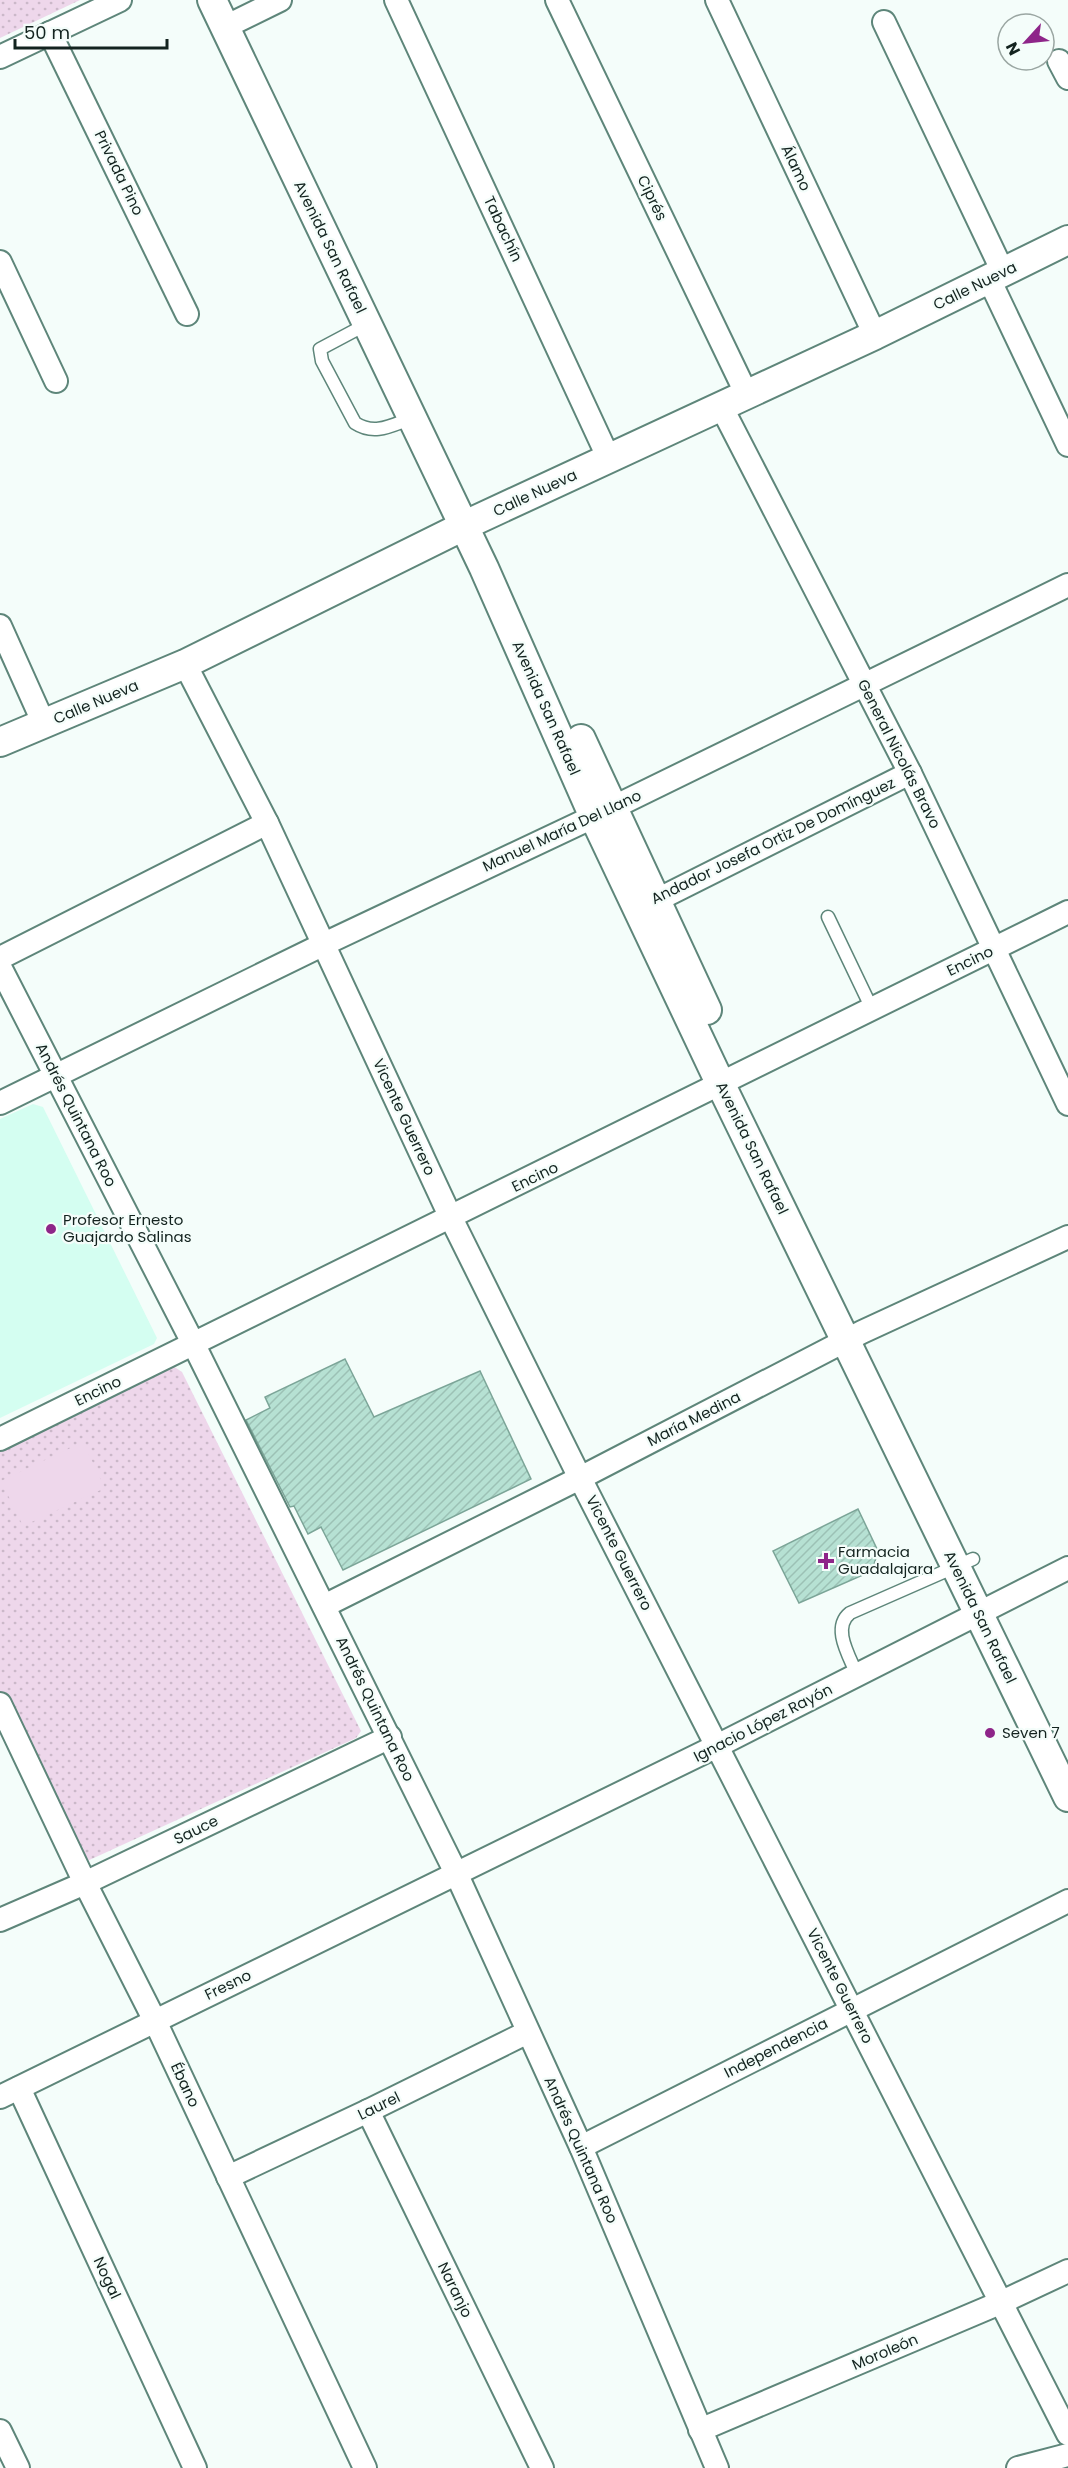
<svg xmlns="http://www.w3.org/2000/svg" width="1068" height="2468" viewBox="0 0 1068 2468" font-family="Poppins,sans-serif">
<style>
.built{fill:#d4fef1}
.grass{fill:url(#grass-dots)}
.pitch{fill:#eed7eb}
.building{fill:url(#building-hatch);stroke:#7ca598;stroke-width:1.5}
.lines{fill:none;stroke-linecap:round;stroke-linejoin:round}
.service-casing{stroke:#5e867a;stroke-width:15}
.minor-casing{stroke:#5e867a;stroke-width:26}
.tertiary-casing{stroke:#5e867a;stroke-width:32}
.service{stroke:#fff;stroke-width:12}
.minor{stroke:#fff;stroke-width:22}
.tertiary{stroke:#fff;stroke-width:28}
.poi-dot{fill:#8e2589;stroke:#f4fdfa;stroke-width:2}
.labels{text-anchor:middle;stroke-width:4.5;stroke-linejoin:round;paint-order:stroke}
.street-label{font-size:15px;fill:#13231f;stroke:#f4fdfa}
.poi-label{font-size:15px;fill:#13231f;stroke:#f4fdfa;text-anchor:start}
</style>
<defs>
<pattern id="grass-dots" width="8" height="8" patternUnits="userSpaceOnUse" patternTransform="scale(1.5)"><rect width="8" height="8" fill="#eed7eb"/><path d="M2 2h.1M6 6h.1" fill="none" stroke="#cbb8c9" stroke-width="1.8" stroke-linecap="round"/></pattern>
<pattern id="building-hatch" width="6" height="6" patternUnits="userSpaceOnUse" patternTransform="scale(1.5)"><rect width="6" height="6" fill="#b6e1d3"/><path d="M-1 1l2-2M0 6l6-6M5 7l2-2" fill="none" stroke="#9cc1b5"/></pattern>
</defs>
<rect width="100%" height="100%" fill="#f4fdfa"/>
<path class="built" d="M33,1104L43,1107L157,1338L154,1344L0,1418V1119Z"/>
<g class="grass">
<path d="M0,0H80L0,38Z"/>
<path d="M173,1366L182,1372L361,1731L356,1738L85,1862L0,1697V1450Z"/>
</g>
<path class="pitch" d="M83,1442L105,1488L23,1526L1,1481Z"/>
<g class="building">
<path d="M345,1359L374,1417L480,1371L531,1479L343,1570L321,1527L308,1534L294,1506L290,1507L246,1420L270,1408L265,1397Z"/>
<path d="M858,1509L878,1551L872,1571L799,1603L773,1551Z"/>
</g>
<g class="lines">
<defs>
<g id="service">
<path d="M367,324L320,349L322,361L355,423C375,436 392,425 412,418"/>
<path d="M828,917L872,1009"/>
<path d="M857,1675C850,1657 831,1628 850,1613L973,1559"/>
</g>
<g id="minor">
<path d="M396,0L609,459"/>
<path d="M557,0L747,395"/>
<path d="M717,0L875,335"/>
<path d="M884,22L1003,272"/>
<path d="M225,27L280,0"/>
<path d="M50,33L187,314"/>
<path d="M0,57L120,0"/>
<path d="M1059,61L1068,78"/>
<path d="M0,262L56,381"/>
<path d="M989,279L1068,445"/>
<path d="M722,408L910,773L1068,1104"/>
<path d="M0,626L44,724"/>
<path d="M185,664L267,823L451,1218L580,1478L1068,2434"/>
<path d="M643,907L910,773"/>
<path d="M0,958L267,823"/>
<path d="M0,967L194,1345L457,1875L581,2147L717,2468"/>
<path d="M0,1103L324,944L612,808L1068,585"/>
<path d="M0,1439L1068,912"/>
<path d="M324,1606L580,1478L862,1332L1068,1237"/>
<path d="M0,1704L85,1883L155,2021L365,2468"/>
<path d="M0,1920L85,1883L390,1737"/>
<path d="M19,2088L195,2468"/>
<path d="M0,2097L717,1746L1068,1568"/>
<path d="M368,2111L542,2468"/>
<path d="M581,2147L1068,1901"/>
<path d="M228,2177L368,2111L528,2032"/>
<path d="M700,2430L1002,2302L1068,2271"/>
<path d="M0,2431L18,2468"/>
<path d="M1018,2468L1068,2455"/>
</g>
<g id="tertiary">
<path d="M212,0L484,568L594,817L721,1085L1068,1797"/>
<path d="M581,739L707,1010"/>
<path d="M0,742L185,664L476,520L875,335L1068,240"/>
</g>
</defs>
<use href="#service" class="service-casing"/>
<use href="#minor" class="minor-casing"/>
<use href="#tertiary" class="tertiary-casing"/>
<use href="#service" class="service"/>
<use href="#minor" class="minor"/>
<use href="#tertiary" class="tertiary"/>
</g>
<g class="poi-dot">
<circle cx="51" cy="1229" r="6"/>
<path d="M823 1552h6v6h6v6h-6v6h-6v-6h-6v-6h6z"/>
<circle cx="990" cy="1733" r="6"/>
</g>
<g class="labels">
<g class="street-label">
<text transform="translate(796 168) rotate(65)" y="5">Álamo</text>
<text transform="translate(119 173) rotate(64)" y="5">Privada Pino</text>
<text transform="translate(652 198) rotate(64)" y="5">Ciprés</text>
<text transform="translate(503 229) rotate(65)" y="5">Tabachín</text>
<text transform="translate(330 247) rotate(64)" y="5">Avenida San Rafael</text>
<text transform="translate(975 286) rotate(-26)" y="5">Calle Nueva</text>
<text transform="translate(535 493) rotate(-25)" y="5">Calle Nueva</text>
<text transform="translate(96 702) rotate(-23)" y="5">Calle Nueva</text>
<text transform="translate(546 708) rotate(66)" y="5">Avenida San Rafael</text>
<text transform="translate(899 754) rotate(63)" y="5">General Nicolás Bravo</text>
<text transform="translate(562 831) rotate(-25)" y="5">Manuel María Del Llano</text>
<text transform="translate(773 841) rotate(-26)" y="5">Andador Josefa Ortiz De Domínguez</text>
<text transform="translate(970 961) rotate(-26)" y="5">Encino</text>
<text transform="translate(76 1115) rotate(63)" y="5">Andrés Quintana Roo</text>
<text transform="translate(404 1117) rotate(65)" y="5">Vicente Guerrero</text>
<text transform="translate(752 1148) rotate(64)" y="5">Avenida San Rafael</text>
<text transform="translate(535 1177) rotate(-26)" y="5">Encino</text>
<text transform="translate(98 1391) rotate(-26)" y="5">Encino</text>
<text transform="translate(694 1419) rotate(-27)" y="5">María Medina</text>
<text transform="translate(619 1553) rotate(63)" y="5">Vicente Guerrero</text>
<text transform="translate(980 1617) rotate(64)" y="5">Avenida San Rafael</text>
<text transform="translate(375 1709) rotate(64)" y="5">Andrés Quintana Roo</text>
<text transform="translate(763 1723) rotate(-27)" y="5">Ignacio López Rayón</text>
<text transform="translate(196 1830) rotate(-26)" y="5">Sauce</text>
<text transform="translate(228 1985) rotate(-26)" y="5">Fresno</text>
<text transform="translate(840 1986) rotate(63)" y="5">Vicente Guerrero</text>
<text transform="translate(776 2048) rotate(-27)" y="5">Independencia</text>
<text transform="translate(185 2085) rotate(65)" y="5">Ébano</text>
<text transform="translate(379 2106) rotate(-26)" y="5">Laurel</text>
<text transform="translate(581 2150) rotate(66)" y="5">Andrés Quintana Roo</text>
<text transform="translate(107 2278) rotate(65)" y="5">Nogal</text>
<text transform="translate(455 2290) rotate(64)" y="5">Naranjo</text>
<text transform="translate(885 2352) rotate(-23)" y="5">Moroleón</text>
</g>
<g class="poi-label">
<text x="63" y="1225">Profesor Ernesto<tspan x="63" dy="17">Guajardo Salinas</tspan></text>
<text x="838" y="1557">Farmacia<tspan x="838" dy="17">Guadalajara</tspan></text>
<text x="1002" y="1738">Seven 7</text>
</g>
</g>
<g transform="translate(1026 42) rotate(243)"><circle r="28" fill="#f4fdfa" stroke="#9aa6a2" stroke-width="1.5"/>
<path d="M0-4.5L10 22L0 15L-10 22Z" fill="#8e2589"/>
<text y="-9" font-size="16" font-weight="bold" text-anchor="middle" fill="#13231f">N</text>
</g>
<path d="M15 39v9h152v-9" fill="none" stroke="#13231f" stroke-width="3"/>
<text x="24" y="39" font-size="18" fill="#13231f" stroke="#f4fdfa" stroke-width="4.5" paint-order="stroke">50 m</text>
</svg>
